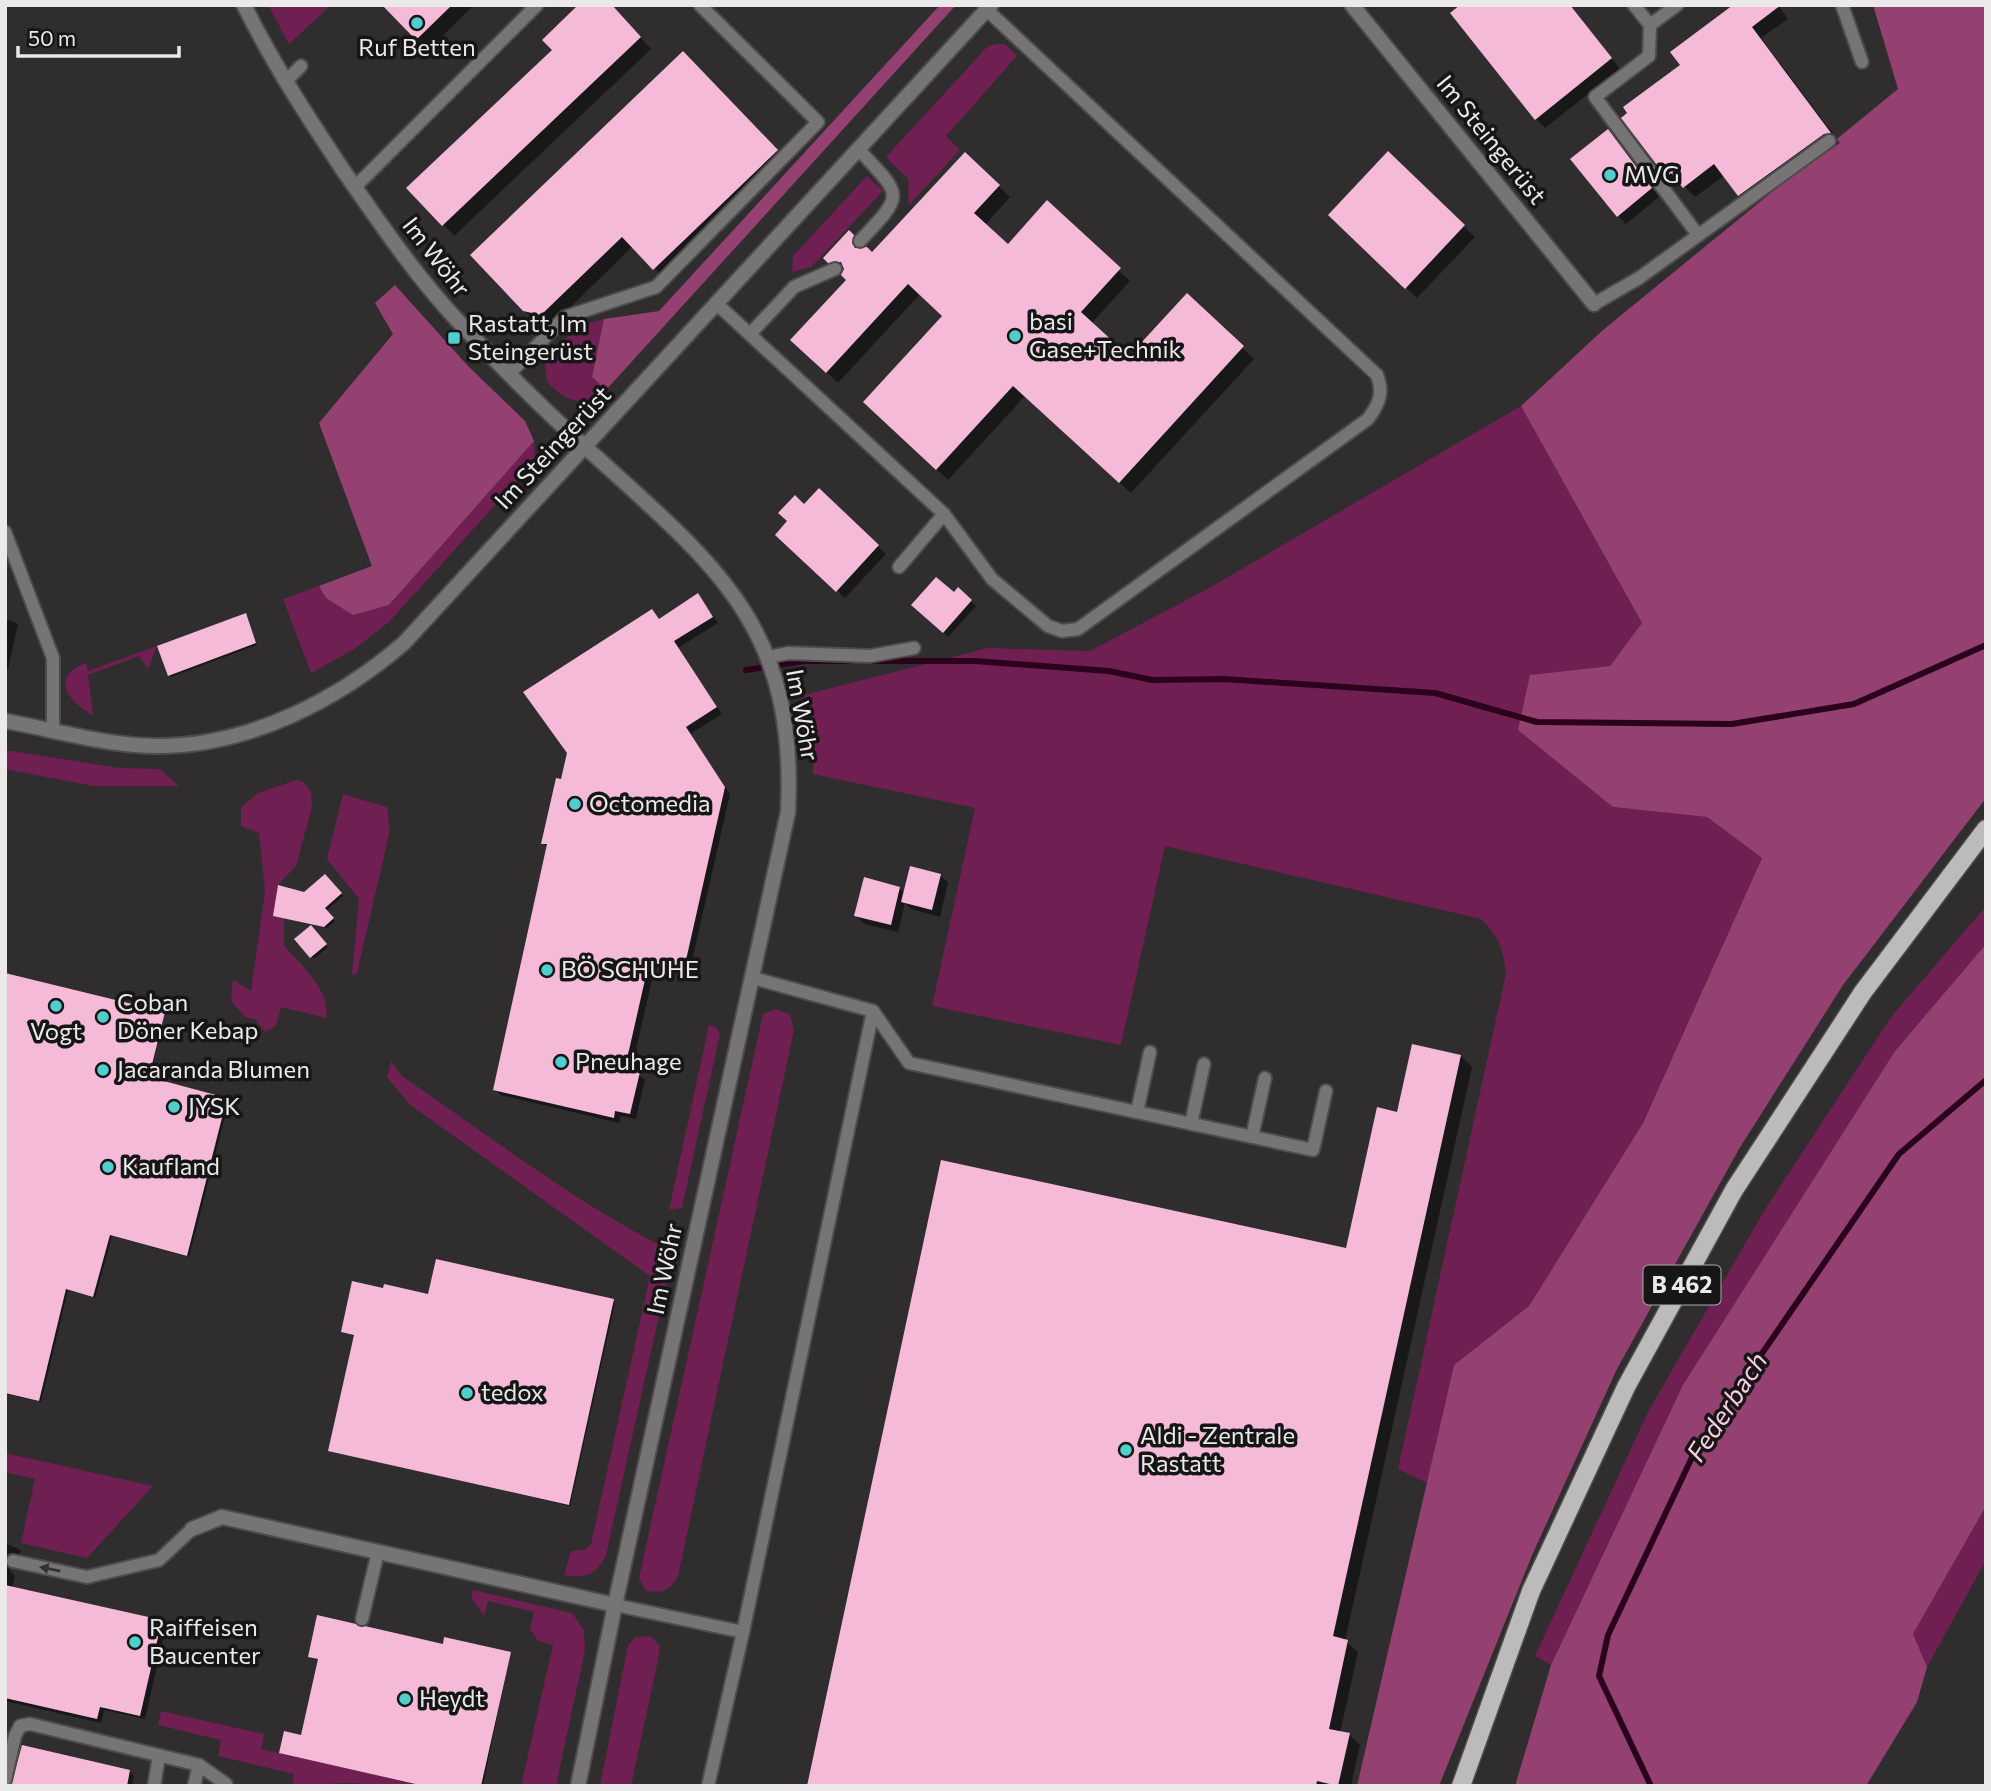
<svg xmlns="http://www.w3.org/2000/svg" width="1991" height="1791" viewBox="0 0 1991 1791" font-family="Commissioner,sans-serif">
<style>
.green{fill:#6f1f51}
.forest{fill:#944071}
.shadow{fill:#0007}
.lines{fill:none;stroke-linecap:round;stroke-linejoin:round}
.stream{stroke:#2b021c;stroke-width:6}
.building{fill:#f4bad8}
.service-casing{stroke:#4e4b4c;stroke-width:16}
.minor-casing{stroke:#4e4b4c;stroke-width:18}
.primary-casing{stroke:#4e4b4c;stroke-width:21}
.service{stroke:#767475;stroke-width:12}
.minor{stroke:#767475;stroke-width:14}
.primary{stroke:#bdbabb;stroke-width:18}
.oneway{fill:#343232}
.poi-dot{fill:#52cdce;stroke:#171616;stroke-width:2.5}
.labels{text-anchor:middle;stroke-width:7;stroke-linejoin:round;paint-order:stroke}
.shield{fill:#171616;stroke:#abaaaa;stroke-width:2}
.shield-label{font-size:23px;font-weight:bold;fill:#ebe9ea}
.poi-label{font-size:24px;fill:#ebe9ea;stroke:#171616;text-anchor:start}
.street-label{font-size:24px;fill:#ebe9ea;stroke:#171616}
.water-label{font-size:26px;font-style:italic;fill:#fccbe4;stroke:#171616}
</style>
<rect width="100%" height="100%" fill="#302d2e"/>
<g class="green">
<path d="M268,5H331L289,44Z"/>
<path d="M997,44H1005L1017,56L946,136L960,150L909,205L908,179L886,157L988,46Z"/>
<path d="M867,176L883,191L811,267L792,272L793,256Z"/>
<path d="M604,319L592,377L606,390C583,409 566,401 547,382L545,363C563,339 575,326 604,319Z"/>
<path d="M1521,406L1642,623L1610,666L1530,675L1613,807L1707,817L1762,858L1643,1123L1529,1306L1454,1365L1427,1483L1398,1469L1506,973C1503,949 1499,936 1481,919L1165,846L1121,1045L932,1006L975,808L813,774V739L804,695L988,648L1090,651L1211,587Z"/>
<path d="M534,441L535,458L528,469L389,622L353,650L311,673L283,599L319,586L326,598L389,605Z"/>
<path d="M157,646L148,669L139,656L88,675L93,715C67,701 50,677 86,663L88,671Z"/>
<path d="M5,750L120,768L160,769L179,786H94L5,769Z"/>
<path d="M296,780L304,782L311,791L312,807L296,866L278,885L273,916L284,918V945C301,966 331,989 326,1018L281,1007L276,1026L265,1032L256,1020L245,1017L231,1001L233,980L251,991L265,891L259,833L241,826V807L258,793Z"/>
<path d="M343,794L387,807L390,830L357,973L352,975L359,899L327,859Z"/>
<path d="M1986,906V944L1895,1051L1683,1386L1551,1665L1535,1656L1649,1410L1764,1211L1891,1017Z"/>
<path d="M776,1009L790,1015L794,1030L678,1576C670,1591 662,1594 645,1590L639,1578L763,1014Z"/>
<path d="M709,1025L716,1027L720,1034L682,1208L669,1210Z"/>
<path d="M391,1061L402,1076C489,1136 575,1202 669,1250L672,1257L606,1555C598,1574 585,1579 564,1575L571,1551L584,1550L591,1544L650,1276L409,1104L387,1077Z"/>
<path d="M5,1453L153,1486L87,1558L21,1543L35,1479L5,1472Z"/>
<path d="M1986,1506V1560L1927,1667L1913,1634Z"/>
<path d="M473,1590L572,1613L584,1630L585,1650L556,1786H521L553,1645L538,1641L530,1628L534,1612L488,1601L484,1616L471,1597Z"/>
<path d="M650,1636L660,1646L658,1660L631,1786H600L628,1645L636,1637Z"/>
<path d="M161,1711L264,1734L261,1749L424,1786L344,1783L292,1786L294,1774L218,1756L221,1740L158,1725Z"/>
</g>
<g class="forest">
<path d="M940,5H956L606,390L592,377L604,319L659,311Z"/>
<path d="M1873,5H1986V798L1843,985L1739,1149L1617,1369L1533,1553L1439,1786H1357L1454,1365L1529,1306L1643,1123L1762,858L1707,817L1613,807L1518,730L1530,675L1610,666L1642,623L1521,406L1603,330L1898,89Z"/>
<path d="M395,285L468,366L525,421L534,441L389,605L353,615L326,598L319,586L372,566L319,423L393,334L375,303Z"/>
<path d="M1986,944V1506L1913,1634L1927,1667L1917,1702L1866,1786H1515L1551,1665L1683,1385L1895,1051Z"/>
</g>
<g class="shadow">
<path d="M385,5H474L428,50Z"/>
<path d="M610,5L651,49L454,236L409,188Z"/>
<path d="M1463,5H1570L1620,69L1545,128L1536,119Z"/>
<path d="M1778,5L1788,19L1761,38L1840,143L1750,206L1725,175L1695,197L1682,184L1678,187L1667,176L1624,118Z"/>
<path d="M683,53L787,162L665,279L633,246L552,325L535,321L524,310Z"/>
<path d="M1608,131L1659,197L1626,224L1618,216Z"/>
<path d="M965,154L1010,197L985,225L1008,246L1047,203L1130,281L1091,324L1129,359L1187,296L1254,359L1131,493L1025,396L948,480L876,413L944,316L920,294L838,383L804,351L849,280L825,258L849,233L872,254Z"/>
<path d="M1388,154L1475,237L1417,298L1330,215Z"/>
<path d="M819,491L886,554L845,598L778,535Z"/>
<path d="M958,590L976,606L948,637L913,605L954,595Z"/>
<path d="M697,595L718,623L678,648L722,714L690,734L730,794L689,974L655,967L631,1071L645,1079L636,1119L621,1116L619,1123L501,1095L495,1089L548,848L543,843L562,781L652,611L660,620Z"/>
<path d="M247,617L257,645L171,677L169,675Z"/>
<path d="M5,618L18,624L8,670L5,669Z"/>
<path d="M940,875L948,883L940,917L911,909L905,903L898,932L864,924L856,915L899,888L905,894Z"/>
<path d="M325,876L343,896L326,911L335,921L327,928L275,916Z"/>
<path d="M311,928L328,947L314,959L297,940Z"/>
<path d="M5,975L164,1014L150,1080L229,1101L189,1257L112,1236L95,1298L68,1290L41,1402L5,1394Z"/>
<path d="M1461,1056L1472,1067L1345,1641L1358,1652L1340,1733L1349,1734L1360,1745L1351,1786H809L1348,1250L1398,1114Z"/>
<path d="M430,1296L615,1303L570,1506L330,1450L355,1336L343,1331Z"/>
<path d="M5,1543L21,1550L19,1557L9,1563V1570L15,1576L12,1588L161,1621L166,1626L145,1719L104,1710L101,1723L5,1701Z"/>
<path d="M510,1654L483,1786H421L281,1752L302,1737L320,1660L310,1657Z"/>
<path d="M129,1771L134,1776L132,1786H13Z"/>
</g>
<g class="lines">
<g class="stream">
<path d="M870,661H975L1109,671L1152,680L1223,679L1435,693L1537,722L1732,724L1854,704L1986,645"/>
<path d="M746,670L804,661H849"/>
<path d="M1651,1786L1599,1676L1608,1635L1695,1451L1899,1154L1986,1080"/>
</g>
</g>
<g class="building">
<path d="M382,5H452L416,40Z"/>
<path d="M578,5H612L641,37L442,226L406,188L552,50L542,40Z"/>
<path d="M1460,5H1570L1612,58L1535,120L1450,13Z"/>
<path d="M1733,5H1781L1752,27L1831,133L1824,134L1738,196L1714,164L1683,188L1671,173L1666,177L1621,118L1627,113L1623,107L1680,65L1670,52Z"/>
<path d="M683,51L778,150L653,270L622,237L541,315L523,311L470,255Z"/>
<path d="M1608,129L1652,188L1617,217L1570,159Z"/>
<path d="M1388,151L1465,225L1405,289L1328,215Z"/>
<path d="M965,152L1000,185L974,213L1008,244L1047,200L1121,268L1081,312L1129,356L1187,293L1244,346L1119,483L1013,386L936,470L863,402L942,316L908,284L826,373L790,340L846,280L841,275L844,269L841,262L828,263L823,258L849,230L854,235L852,243L855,248L867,247L872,252Z"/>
<path d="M819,488L879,545L836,592L775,535L787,521L778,513L795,495L804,504Z"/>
<path d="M936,577L954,592L958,587L972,600L943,633L911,605Z"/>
<path d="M698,593L713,617L674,641L717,707L686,727L725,787L684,969L649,962L625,1068L640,1072L630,1114L615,1111L614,1118L493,1090L547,844H541L556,778L561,779L567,753L523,692L652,609L659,619Z"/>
<path d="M246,613L256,643L168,676L157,646Z"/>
<path d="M910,866L941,874L932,910L901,902Z"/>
<path d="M325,874L342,893L325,908L334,918L324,927L273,916L278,885L304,892Z"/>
<path d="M864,877L900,887L891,925L854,916Z"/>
<path d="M311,925L327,944L310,958L294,939Z"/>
<path d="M5,973L165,1012L149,1077L227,1098L187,1256L110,1235L93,1297L66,1289L39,1401L5,1393Z"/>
<path d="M1412,1044L1461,1055L1333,1636L1348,1640L1329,1729L1350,1733L1338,1786L1317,1781L1316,1786H807L941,1160L1346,1248L1377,1107L1397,1112Z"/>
<path d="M436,1259L614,1299L569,1505L328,1451L354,1335L341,1332L352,1281L383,1288L384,1284L428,1294Z"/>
<path d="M5,1585L162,1620L140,1716L100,1707L97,1719L5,1698Z"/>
<path d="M317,1615L443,1644L444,1637L511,1652L481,1786H424L279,1753L284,1731L301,1735L318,1659L308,1657Z"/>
<path d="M22,1745L130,1770L127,1786H11Z"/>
</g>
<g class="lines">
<defs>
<g id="service">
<path d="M1634,5L1650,25L1649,56L1595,97L1698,235"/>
<path d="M1842,5L1862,62"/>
<path d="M1650,25L1677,5"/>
<path d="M286,81L301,66"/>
<path d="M859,150C903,197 905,193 860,241"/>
<path d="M355,187L537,5"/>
<path d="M717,304L944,514L992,579L1048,626L1062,631L1078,629L1368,419C1379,404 1384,393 1377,375L987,10"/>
<path d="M1594,304L1639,278L1829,141"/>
<path d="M750,334L794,287L835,269"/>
<path d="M510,373L565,317L656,287L818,122L700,5"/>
<path d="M5,532L53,658V729"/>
<path d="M899,567L944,514"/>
<path d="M768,657L789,653L870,656L914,648"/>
<path d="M753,978L873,1011L909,1063L1313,1150L1326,1091"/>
<path d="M1137,1112L1150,1052"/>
<path d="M1191,1124L1204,1064"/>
<path d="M1252,1137L1265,1078"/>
<path d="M13,1561L87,1577L159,1560L192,1529"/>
<path d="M615,1605L743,1632L873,1011"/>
<path d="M362,1619L378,1552"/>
<path d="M5,1780L15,1736L20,1726L30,1724L199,1765L226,1784"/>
<path d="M154,1786L159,1756"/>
<path d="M194,1786L199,1765"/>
<path d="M708,1786L743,1632"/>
</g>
<g id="minor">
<path d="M244,5C273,64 309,119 345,173C380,223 415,275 457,320C500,366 546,412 593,454C719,568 797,628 788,812L615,1605L578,1786"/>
<path d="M1352,5L1594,304"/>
<path d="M5,721C55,730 107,746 158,746C248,746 337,701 404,643L991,5"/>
<path d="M192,1529L222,1517L615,1605"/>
</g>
<path id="primary" d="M1461,1786L1531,1591L1626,1387L1734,1190L1863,992L1986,829"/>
</defs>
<use href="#service" class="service-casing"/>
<use href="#minor" class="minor-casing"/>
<use href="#primary" class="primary-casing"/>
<use href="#service" class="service"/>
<use href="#minor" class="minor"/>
<use href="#primary" class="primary"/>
</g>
<defs><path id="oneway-solid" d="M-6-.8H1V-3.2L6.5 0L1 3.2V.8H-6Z" transform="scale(1.75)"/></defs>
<use class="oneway" href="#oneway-solid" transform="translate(50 1569) rotate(-168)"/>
<g class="poi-dot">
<circle cx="417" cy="23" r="7"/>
<circle cx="1610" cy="175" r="7"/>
<circle cx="1015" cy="336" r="7"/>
<rect x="447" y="331" width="14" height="14" rx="3.5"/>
<circle cx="575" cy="804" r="7"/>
<circle cx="547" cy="970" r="7"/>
<circle cx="56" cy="1006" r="7"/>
<circle cx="103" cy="1017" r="7"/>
<circle cx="561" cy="1062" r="7"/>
<circle cx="103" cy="1070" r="7"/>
<circle cx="174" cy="1107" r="7"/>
<circle cx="108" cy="1167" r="7"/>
<circle cx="467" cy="1393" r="7"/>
<circle cx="1126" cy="1450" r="7"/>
<circle cx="135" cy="1642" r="7"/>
<circle cx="405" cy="1699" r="7"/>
</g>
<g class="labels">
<rect class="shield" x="1643.5" y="1265.5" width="77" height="39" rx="5"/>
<g class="shield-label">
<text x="1682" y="1293">B 462</text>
</g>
<g class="poi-label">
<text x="417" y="56" text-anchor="middle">Ruf Betten</text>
<text x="1624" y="183">MVG</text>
<text x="1029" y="330">basi<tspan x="1029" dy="28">Gase+Technik</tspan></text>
<text x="468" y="332">Rastatt, Im<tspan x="468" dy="28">Steingerüst</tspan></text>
<text x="589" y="812">Octomedia</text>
<text x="561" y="978">BÖ SCHUHE</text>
<text x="117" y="1011">Coban<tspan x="117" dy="28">Döner Kebap</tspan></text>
<text x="56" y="1040" text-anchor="middle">Vogt</text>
<text x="575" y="1070">Pneuhage</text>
<text x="117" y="1078">Jacaranda Blumen</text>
<text x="188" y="1115">JYSK</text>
<text x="122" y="1175">Kaufland</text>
<text x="481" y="1401">tedox</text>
<text x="1140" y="1444">Aldi - Zentrale<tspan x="1140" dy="28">Rastatt</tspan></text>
<text x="149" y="1636">Raiffeisen<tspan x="149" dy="28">Baucenter</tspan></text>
<text x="419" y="1707">Heydt</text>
</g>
<g class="street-label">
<text transform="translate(1491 140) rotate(51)" y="8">Im Steingerüst</text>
<text transform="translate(436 257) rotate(52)" y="8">Im Wöhr</text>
<text transform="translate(553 448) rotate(-47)" y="8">Im Steingerüst</text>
<text transform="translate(802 715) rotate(80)" y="8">Im Wöhr</text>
<text transform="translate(665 1269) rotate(-78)" y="8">Im Wöhr</text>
</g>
<g class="water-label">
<text transform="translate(1727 1407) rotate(-57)" y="9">Federbach</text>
</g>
</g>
<rect width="1991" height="1791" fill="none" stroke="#ebe9ea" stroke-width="14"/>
<path d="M18 46v10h161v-10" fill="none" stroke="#ebe9ea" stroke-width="3.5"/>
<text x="28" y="46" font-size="21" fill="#ebe9ea" stroke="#171616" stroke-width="5" paint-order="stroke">50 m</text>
</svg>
